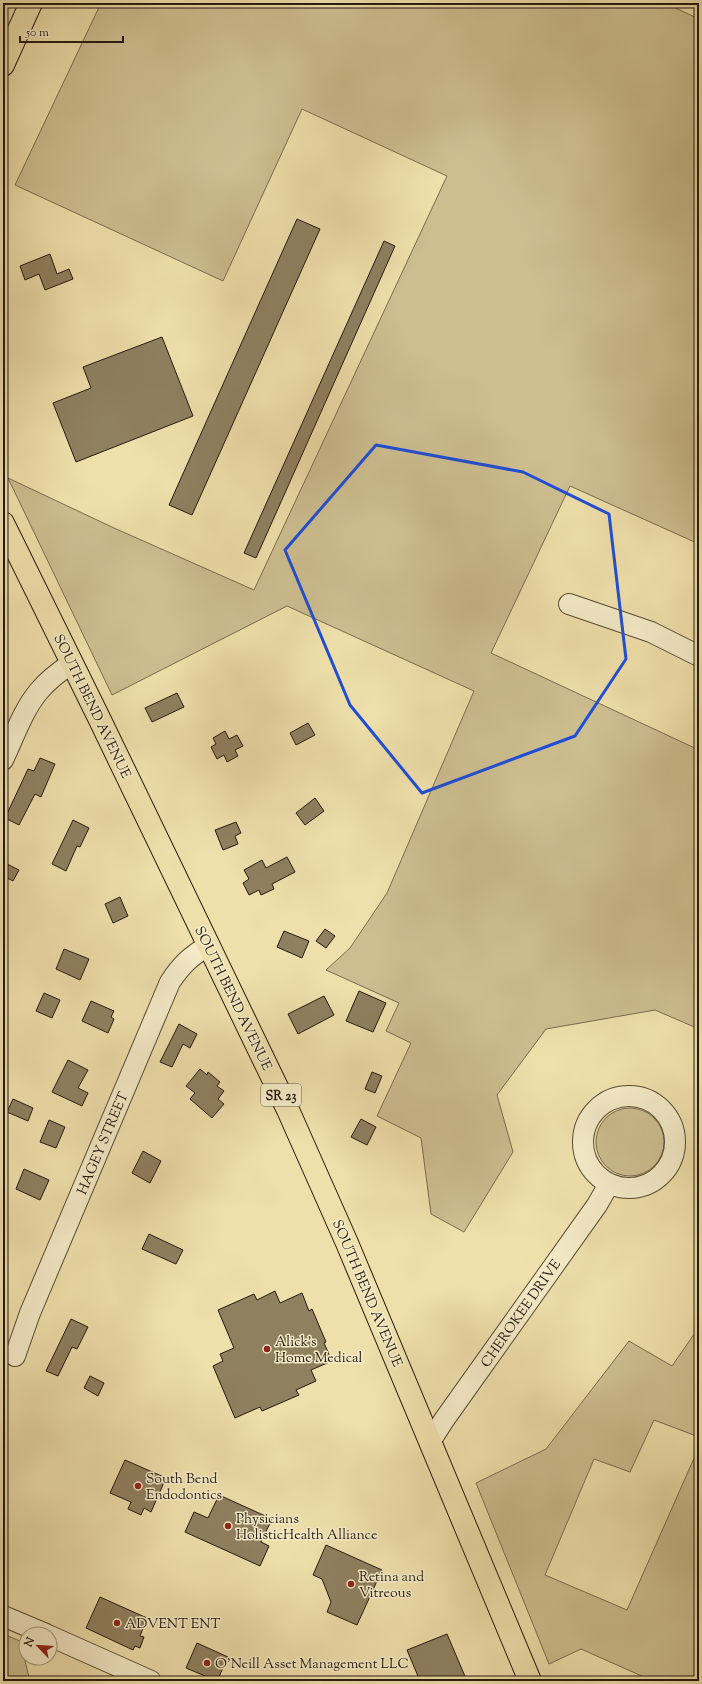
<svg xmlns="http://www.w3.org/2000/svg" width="702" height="1684" viewBox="0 0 702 1684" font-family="'Sorts Mill Goudy',serif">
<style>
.green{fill:#cdbe90;stroke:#7a6c4f}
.building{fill:#8f8060;stroke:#26190e}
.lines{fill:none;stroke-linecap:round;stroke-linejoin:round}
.minor-casing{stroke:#584b35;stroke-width:22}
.major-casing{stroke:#26190e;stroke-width:24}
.highway-casing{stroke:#26190e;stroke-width:24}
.minor{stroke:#f5ebc8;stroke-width:20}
.major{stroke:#efe0ab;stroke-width:22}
.highway{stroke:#efe0ab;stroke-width:22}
.marked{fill:none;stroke:#1d4ed8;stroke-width:3;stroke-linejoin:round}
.poi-dot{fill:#8f2418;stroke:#f5ebc8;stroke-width:1.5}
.labels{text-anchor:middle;stroke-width:3;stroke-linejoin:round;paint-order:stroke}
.shield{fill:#f5ebc8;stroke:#645846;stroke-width:1}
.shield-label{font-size:13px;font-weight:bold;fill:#26190e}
.street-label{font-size:14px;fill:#26190e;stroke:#f5ebc8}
.poi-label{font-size:14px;fill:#26190e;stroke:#f5ebc8;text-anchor:start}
</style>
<rect width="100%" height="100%" fill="#efe0ab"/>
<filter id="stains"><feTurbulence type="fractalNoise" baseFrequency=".005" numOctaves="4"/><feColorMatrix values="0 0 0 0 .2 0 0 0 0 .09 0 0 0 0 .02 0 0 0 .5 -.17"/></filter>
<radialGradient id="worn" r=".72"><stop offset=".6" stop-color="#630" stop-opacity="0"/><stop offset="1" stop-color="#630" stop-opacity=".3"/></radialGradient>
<g class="green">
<path d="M101,3H665L699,19V544L570,486L491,653L699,750V1029L655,1010L546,1029L497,1095L513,1152L464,1232L431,1214L421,1138L377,1116L411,1043L386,1031L399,1003L326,970L350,948L387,893L474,691L287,606L112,695L8,478L114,528L254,590L447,176L302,109L223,281L15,185Z"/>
<circle cx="630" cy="1142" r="34"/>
<path d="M699,1327V1437L654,1420L630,1472L594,1459L545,1575L627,1610L699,1447V1681H653L581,1649L549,1664L476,1483L546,1449L629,1341L672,1366Z"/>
<path d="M3,1634L20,1641L30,1681H3Z"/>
</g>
<g class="building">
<path d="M297,219L320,229L192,515L169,505Z"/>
<path d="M384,241L395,246L256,558L244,553Z"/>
<path d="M50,254L57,274L69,269L73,279L45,290L39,274L25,280L20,266Z"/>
<path d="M162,337L193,416L76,462L53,403L91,388L83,367Z"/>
<path d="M177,693L184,707L152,722L145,708Z"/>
<path d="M308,723L315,735L296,745L290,733Z"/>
<path d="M225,731L229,739L237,735L243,746L235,750L238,756L227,762L224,755L217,759L211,747L216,744L213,738Z"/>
<path d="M40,758L55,764L41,797L35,794L19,825L5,818L28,769L34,771Z"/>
<path d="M315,798L324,811L305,825L296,813Z"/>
<path d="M73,820L89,828L80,847L77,846L66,871L52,864Z"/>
<path d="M236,822L241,833L235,836L238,844L223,850L215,830Z"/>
<path d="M287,857L295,872L272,884L274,889L261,895L259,890L249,895L243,883L249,879L244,870L262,860L266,868Z"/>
<path d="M3,862L19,870L13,881L3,876Z"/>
<path d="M120,897L128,916L113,923L105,904Z"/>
<path d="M325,929L335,936L326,948L316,941Z"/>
<path d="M284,931L309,941L302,958L277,947Z"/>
<path d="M64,949L89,959L80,980L56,969Z"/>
<path d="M359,991L386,1003L373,1032L346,1021Z"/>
<path d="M44,993L60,1000L52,1018L36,1011Z"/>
<path d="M324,996L334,1015L298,1034L288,1014Z"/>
<path d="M91,1001L114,1011L111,1017L114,1019L108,1033L82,1021Z"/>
<path d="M179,1024L197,1034L190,1048L183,1044L172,1067L160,1062Z"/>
<path d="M68,1060L88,1070L78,1088L88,1093L82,1106L52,1092Z"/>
<path d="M200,1069L207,1075L208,1072L220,1082L217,1086L224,1091L218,1099L224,1104L212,1118L190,1099L195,1093L186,1086Z"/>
<path d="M372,1072L382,1076L375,1093L365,1089Z"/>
<path d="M13,1099L33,1108L28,1121L7,1112Z"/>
<path d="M361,1119L376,1127L367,1145L351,1137Z"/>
<path d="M49,1120L65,1127L56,1148L40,1142Z"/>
<path d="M143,1151L161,1161L150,1183L132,1173Z"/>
<path d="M24,1169L49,1180L40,1200L16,1189Z"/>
<path d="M149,1234L183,1250L176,1264L142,1249Z"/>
<path d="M275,1291L280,1303L302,1293L309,1311L312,1309L326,1342L324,1343L332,1361L311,1370L316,1381L296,1390L299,1395L262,1411L260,1407L235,1418L213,1366L223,1361L220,1354L234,1348L218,1310L254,1294L257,1300Z"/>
<path d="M71,1319L88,1327L77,1349L72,1347L58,1376L46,1371Z"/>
<path d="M90,1376L104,1383L98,1396L84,1388Z"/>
<path d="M125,1460L166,1478L151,1512L144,1508L141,1515L128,1509L131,1502L110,1493Z"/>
<path d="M219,1495L272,1519L261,1542L269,1546L260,1566L185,1532L194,1512L208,1518Z"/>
<path d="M326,1545L382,1570L357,1625L327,1612L331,1602L322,1579L313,1575Z"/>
<path d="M100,1597L147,1618L140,1636L144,1637L140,1648L135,1646L133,1650L86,1628Z"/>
<path d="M447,1634L467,1681H420L407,1650Z"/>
<path d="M197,1643L228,1657L217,1681L186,1668Z"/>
</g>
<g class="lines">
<defs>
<g id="minor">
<path d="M569,604L651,632L699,656"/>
<path d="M3,760C14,737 23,710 39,691C49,679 60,671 72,663"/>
<circle cx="629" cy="1142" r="46"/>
<path d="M15,1356L30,1313L170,982C182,964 191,956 209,945"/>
<path d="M430,1442L444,1420L597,1205L609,1184"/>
<path d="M3,1616L46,1634"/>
<path d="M50,1636L151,1681"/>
</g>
<path id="major" d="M3,523L100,720L288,1110L347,1243L530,1681"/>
<path id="highway" d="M3,65L31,3"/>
</defs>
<use href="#minor" class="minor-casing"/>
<use href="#major" class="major-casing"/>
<use href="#highway" class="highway-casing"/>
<use href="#minor" class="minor"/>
<use href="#major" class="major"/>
<use href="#highway" class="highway"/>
</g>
<path class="marked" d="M376,445L523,472L609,514L626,659L575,736L422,793L350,705L285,550Z"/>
<g class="poi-dot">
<circle cx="267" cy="1349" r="4"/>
<circle cx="138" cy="1486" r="4"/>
<circle cx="228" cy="1526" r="4"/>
<circle cx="351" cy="1584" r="4"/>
<circle cx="117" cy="1623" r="4"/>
<circle cx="207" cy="1663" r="4"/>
</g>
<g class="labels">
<rect class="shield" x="261" y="1084" width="40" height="22" rx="3"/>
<g class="shield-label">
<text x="281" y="1100">SR 23</text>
</g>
<g class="street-label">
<text transform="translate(93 706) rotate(64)" y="5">SOUTH BEND AVENUE</text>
<text transform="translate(234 998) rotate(64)" y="5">SOUTH BEND AVENUE</text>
<text transform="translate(102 1143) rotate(-67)" y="5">HAGEY STREET</text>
<text transform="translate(368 1293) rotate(67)" y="5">SOUTH BEND AVENUE</text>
<text transform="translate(520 1313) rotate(-55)" y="5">CHEROKEE DRIVE</text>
</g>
<g class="poi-label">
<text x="275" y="1346">Alick's<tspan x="275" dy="16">Home Medical</tspan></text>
<text x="146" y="1483">South Bend<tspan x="146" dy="16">Endodontics</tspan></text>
<text x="236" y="1523">Physicians<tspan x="236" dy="16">HolisticHealth Alliance</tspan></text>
<text x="359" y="1581">Retina and<tspan x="359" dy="16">Vitreous</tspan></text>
<text x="125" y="1628">ADVENT ENT</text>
<text x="215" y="1668">O'Neill Asset Management LLC</text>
</g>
</g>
<rect width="702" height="1684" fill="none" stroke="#efe0ab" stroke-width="16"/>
<rect x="4" y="4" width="694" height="1676" fill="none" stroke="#26190e" stroke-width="2"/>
<rect x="8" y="8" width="686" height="1668" fill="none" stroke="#26190e"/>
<g transform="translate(38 1646) rotate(295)"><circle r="19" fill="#f5ebc8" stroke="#a2977e"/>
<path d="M0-3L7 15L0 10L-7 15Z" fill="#8f2418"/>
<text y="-6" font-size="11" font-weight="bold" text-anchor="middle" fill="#26190e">N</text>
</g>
<path d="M20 36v6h103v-6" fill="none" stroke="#26190e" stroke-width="2"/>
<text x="26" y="36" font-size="12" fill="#26190e" stroke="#f5ebc8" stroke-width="3" paint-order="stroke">50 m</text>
<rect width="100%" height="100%" filter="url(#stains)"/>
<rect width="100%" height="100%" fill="url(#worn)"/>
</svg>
